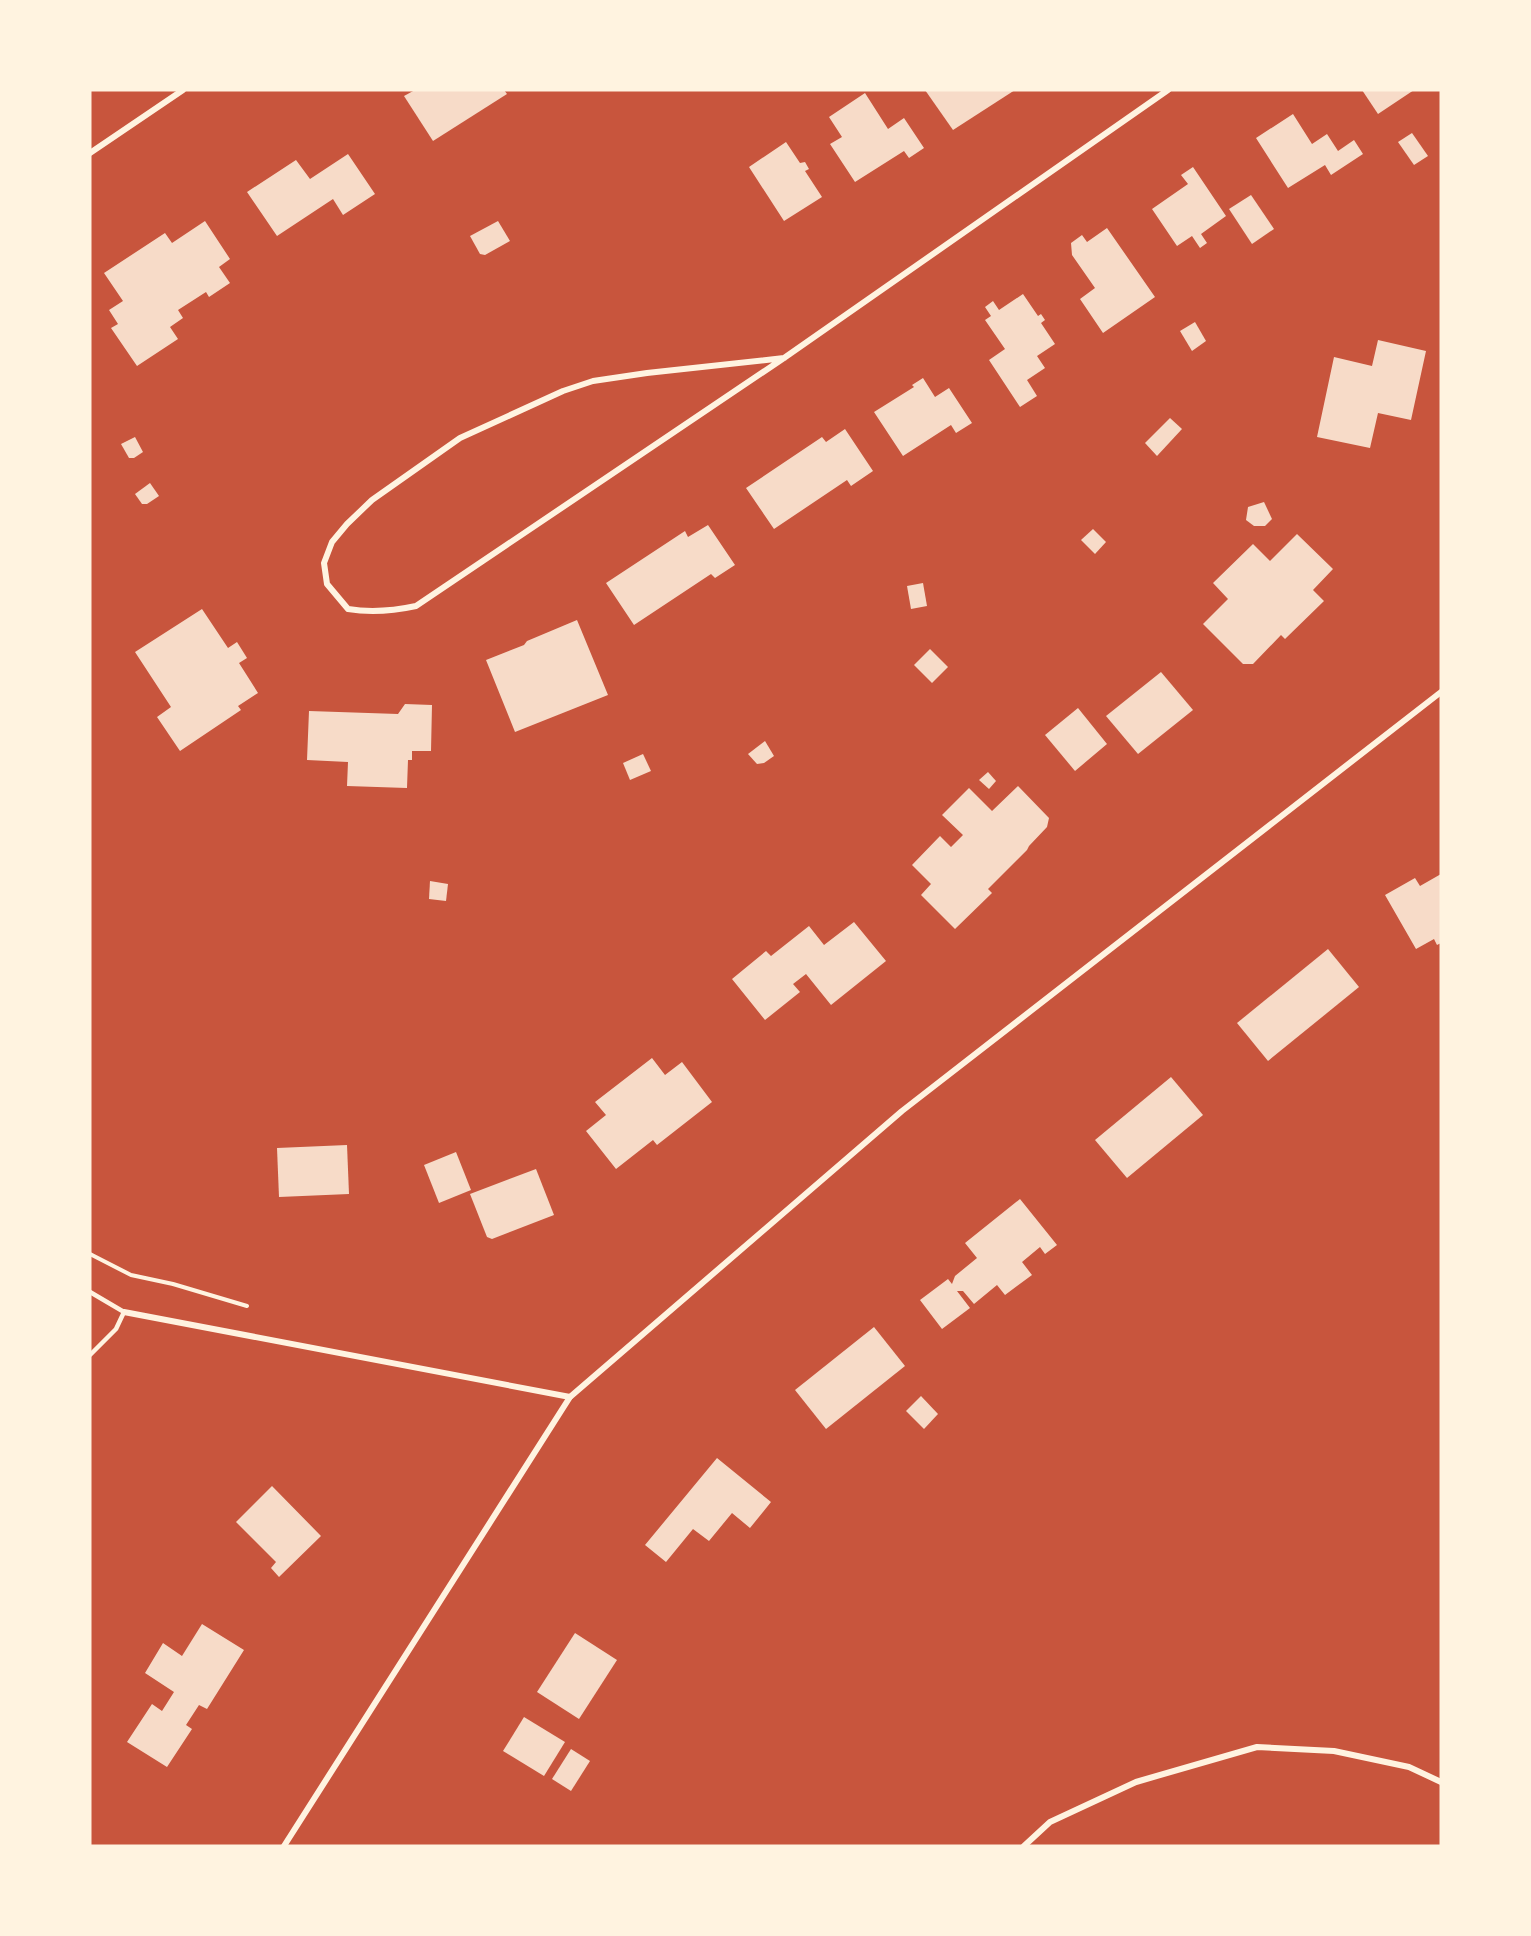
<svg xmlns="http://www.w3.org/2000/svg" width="1531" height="1936" viewBox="0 0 1531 1936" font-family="Overpass,sans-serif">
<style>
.building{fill:#f7dbc8}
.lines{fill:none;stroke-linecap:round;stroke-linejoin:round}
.path{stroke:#fff3e0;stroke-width:4}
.service{stroke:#fff3e0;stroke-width:4.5}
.minor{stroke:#fff3e0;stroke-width:6}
</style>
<rect width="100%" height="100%" fill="#c8553d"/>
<g class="building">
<path d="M415,90H504L507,94L433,141L404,96Z"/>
<path d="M925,90H1015L953,130Z"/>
<path d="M1362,90H1414L1378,114Z"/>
<path d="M865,93L888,129L904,118L924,148L909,158L904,151L855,182L830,144L842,137L829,117Z"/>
<path d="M1293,114L1312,144L1327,134L1338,151L1354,140L1363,154L1331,175L1325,165L1288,188L1256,138Z"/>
<path d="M1412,133L1428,156L1414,165L1398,142Z"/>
<path d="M786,142L800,163L805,162L809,169L805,171L822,197L784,221L749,167Z"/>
<path d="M348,154L375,194L343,215L333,199L277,236L247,192L296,160L310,179Z"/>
<path d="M1193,167L1226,216L1201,234L1207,243L1200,248L1192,236L1177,246L1152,209L1188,184L1181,175Z"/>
<path d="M1251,195L1274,229L1252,244L1229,209Z"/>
<path d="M205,221L230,259L219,267L230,283L209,297L206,292L178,310L183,318L170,327L178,339L137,366L111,328L118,324L109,310L123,301L104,273L165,233L172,243Z"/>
<path d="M498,221L510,241L485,255L480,254L470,236Z"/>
<path d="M1107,228L1155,297L1103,333L1080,299L1095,288L1072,255L1071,243L1082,235L1087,242Z"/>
<path d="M1023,294L1038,316L1041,314L1045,320L1041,323L1055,344L1037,356L1045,368L1027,380L1037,396L1020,407L989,360L1005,349L985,320L991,316L985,307L993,301L999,310Z"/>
<path d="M1195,322L1206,341L1192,351L1180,331Z"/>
<path d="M1378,340L1426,351L1411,420L1378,413L1370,448L1317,437L1334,357L1372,366Z"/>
<path d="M923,378L935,397L949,388L972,423L956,433L951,425L903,456L874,412L914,387L912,385Z"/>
<path d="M1170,418L1182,429L1157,456L1145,443Z"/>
<path d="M845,429L873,471L851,486L847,480L774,529L746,488L822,437L826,442Z"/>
<path d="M135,437L143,452L134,458H129L121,444Z"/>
<path d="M150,483L159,496L147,504H142L135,494Z"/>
<path d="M1264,502L1272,519L1265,526H1254L1246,520L1248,507Z"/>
<path d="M708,525L735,565L715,578L711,574L634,625L606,583L685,531L688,537Z"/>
<path d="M1093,529L1106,542L1095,554L1081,540Z"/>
<path d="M1297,534L1333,569L1313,590L1324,601L1285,639L1281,635L1253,664H1243L1203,624L1228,599L1213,583L1253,544L1270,561Z"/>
<path d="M923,583L927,606L911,609L907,586Z"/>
<path d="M202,609L228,648L237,642L247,658L239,663L258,693L238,706L241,710L180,751L157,717L171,707L135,652Z"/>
<path d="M577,620L608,695L515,732L486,660L524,645L527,641Z"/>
<path d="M930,649L948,667L932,683L914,665Z"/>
<path d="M1161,672L1193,710L1138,754L1106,716Z"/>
<path d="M405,704L432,705L431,751H412V760H408L407,788L347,786L348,762L307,760L309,711L398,714Z"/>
<path d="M1078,708L1107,744L1075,771L1045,735Z"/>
<path d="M765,741L774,756L764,763L757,764L748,754Z"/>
<path d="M643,754L651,771L630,780L623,763Z"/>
<path d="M988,772L996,781L989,789L979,780Z"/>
<path d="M1018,786L1049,818L1047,827L1029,846L1027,850L988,889L992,893L955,929L921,895L931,884L912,865L940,836L951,847L963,835L942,815L969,788L992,811Z"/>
<path d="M1441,874V943L1437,945L1434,939L1416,949L1385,895L1415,878L1420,886Z"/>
<path d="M430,881L448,884L446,901L429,899Z"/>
<path d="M854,922L886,961L831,1005L806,974L793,984L800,992L765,1020L732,979L766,951L771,956L809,926L824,945Z"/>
<path d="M1328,949L1359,987L1268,1061L1237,1023Z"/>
<path d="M652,1058L665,1075L682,1062L712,1102L657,1145L653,1140L616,1169L586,1131L606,1115L595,1102Z"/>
<path d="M1171,1077L1203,1115L1127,1178L1095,1140Z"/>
<path d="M347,1145L349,1194L279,1197L277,1148Z"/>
<path d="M456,1152L471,1190L439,1203L424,1165Z"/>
<path d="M536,1169L554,1215L492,1239L487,1237L470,1194Z"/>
<path d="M1020,1199L1057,1245L1045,1254L1040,1247L1022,1262L1032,1275L1005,1295L997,1285L974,1304L963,1291H957L970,1308L942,1329L920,1300L948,1279L952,1284L955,1276L977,1258L965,1243Z"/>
<path d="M874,1327L905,1366L826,1429L795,1390Z"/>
<path d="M921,1396L938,1414L924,1429L906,1411Z"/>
<path d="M717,1458L771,1502L750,1528L732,1513L709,1541L693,1529L666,1562L645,1545Z"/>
<path d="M272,1486L321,1536L279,1577L271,1568L276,1562L236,1522Z"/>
<path d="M202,1624L244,1650L207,1709L199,1705L186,1725L192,1729L167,1767L127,1742L152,1704L162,1711L174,1692L145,1673L163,1643L182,1656Z"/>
<path d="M575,1633L617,1660L579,1719L537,1692Z"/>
<path d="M524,1717L565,1742L544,1776L503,1751Z"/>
<path d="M571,1749L590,1761L571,1791L552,1779Z"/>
</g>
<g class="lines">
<path class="path" d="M90,1254L131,1275L173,1284L247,1306"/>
<path class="service" d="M90,1292L124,1312L116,1329L90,1355"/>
<g class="minor">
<path d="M90,153L183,90"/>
<path d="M784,358L647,373L593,381L563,391L460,438L372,500L347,524L332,542L324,563L327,584L348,609C372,613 393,611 416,606L784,358L1168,90"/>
<path d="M124,1312L570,1397"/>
<path d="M284,1846L570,1397L902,1111L1441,692"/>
<path d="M1024,1846L1050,1822L1136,1782L1257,1747L1334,1751L1409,1767L1441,1782"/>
</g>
</g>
<rect width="1531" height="1936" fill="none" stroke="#fff3e0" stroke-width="183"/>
</svg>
